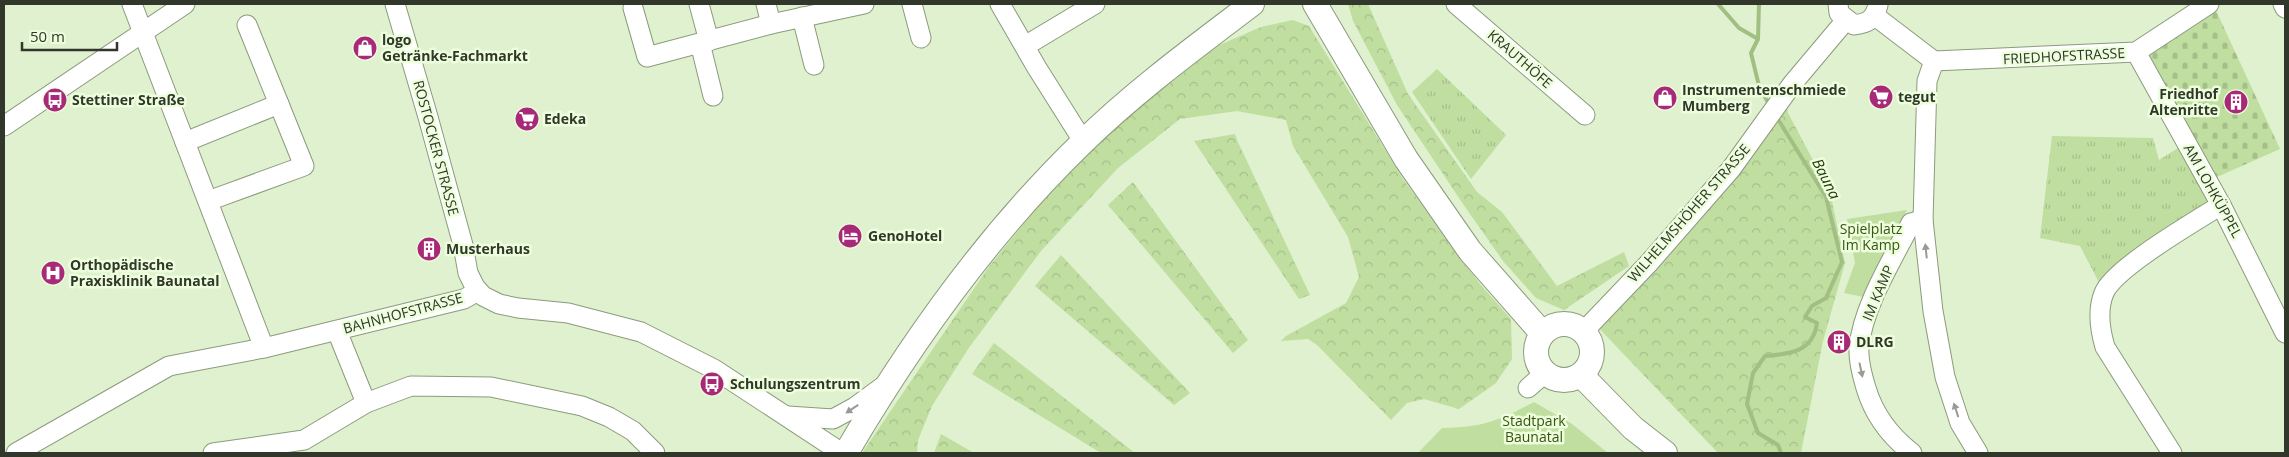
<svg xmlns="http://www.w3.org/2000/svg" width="2289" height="457" viewBox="0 0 2289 457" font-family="'Open Sans',sans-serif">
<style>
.grass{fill:url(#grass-tufts)}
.forest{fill:url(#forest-crowns)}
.cemetery{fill:url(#cemetery-stones)}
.park{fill:#bfdea0}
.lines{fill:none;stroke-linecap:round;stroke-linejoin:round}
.stream{stroke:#a1bf82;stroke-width:4}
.minor-casing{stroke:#8b9b7c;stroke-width:21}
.major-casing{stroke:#8b9b7c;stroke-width:26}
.minor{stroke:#fff;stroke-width:19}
.major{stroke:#fff;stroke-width:24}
.oneway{fill:#989b94}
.labels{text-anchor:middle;stroke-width:5;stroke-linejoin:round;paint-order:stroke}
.poi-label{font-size:14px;font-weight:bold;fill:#31372a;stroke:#edfedc;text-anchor:start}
.street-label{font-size:14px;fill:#31372a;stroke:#edfedc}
.park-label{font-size:14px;fill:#395313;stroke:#edfedc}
.water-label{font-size:15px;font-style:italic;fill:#24370b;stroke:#edfedc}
</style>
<defs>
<pattern id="grass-tufts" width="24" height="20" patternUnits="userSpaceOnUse" patternTransform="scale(1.25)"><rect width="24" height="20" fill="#bfdea0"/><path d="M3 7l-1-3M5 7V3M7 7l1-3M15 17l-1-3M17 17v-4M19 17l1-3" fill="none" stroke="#a5bf8a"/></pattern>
<pattern id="forest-crowns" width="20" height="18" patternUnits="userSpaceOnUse" patternTransform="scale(1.25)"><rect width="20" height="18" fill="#bfdea0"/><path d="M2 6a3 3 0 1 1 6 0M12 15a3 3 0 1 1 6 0" fill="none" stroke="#a5bf8a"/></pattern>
<pattern id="cemetery-stones" width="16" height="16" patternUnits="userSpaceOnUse" patternTransform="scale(1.25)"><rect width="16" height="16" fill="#bfdea0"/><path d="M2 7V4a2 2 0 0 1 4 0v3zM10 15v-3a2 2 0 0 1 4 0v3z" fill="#a5bf8a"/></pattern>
</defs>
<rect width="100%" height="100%" fill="#dff1cf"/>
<g class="grass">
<path d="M1437,69L1506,135L1471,179L1412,92Z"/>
<path d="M2052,136L2153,138L2159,160L2186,143L2221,205L2104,292L2080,246L2040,238Z"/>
</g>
<g class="forest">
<path d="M1348,4H1368L1408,94L1477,192L1502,212L1557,286L1624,252L1629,266L1564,310L1536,298L1503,261L1463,204L1397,105L1353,21Z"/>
<path d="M1293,20L1309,26L1403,179L1480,284L1511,319L1512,359L1496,383L1459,409L1424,399L1407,403L1391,420L1317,345L1308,339L1281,341L1286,336L1346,303L1359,277L1348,237L1293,146L1286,120L1237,111L1180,119L1118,168L1041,251L968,349L932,406L918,440L917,453H862L988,268L1067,170L1127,117L1217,46L1261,27Z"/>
<path d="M1785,94L1788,113L1830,192L1845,263L1823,341L1801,453H1718L1593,322Z"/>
<path d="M1235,134L1237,140L1310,295L1299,299L1194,141Z"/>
<path d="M1133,182L1248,340L1233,353L1108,205Z"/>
<path d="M1061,255L1190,393L1174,405L1035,286Z"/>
<path d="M994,343L1135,453H1101L972,374Z"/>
<path d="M941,434L974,453H934Z"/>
</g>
<path class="cemetery" d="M2213,4L2280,149L2208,181L2136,52Z"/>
<g class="park">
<path d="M1907,210L1868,298L1844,293L1855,263L1847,219Z"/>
<path d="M1534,402L1572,424L1608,453H1418L1442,428C1483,427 1498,421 1534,402Z"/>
</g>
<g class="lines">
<g class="stream">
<path d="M1718,4L1739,28L1758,39"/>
<path d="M1759,4L1758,39L1751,53L1759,86L1770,106"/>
<path d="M1776,116L1826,197L1842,262L1826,298L1812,306L1805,317L1817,323C1813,352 1790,354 1765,356L1753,373L1747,404L1758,433L1778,445L1781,453"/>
</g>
<defs>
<g id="minor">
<path d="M132,4L264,348"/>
<path d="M395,4L428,117L463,245L468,273L475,287L483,296L499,304L518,308L568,313L641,332L714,369L842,453"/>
<path d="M699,4L709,41"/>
<path d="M766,4L771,24"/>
<path d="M912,4L921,38"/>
<path d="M1000,4L1037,68L1083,141"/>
<path d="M1456,4L1585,115"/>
<path d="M1838,4L1839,13L1854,25C1868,23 1874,20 1878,5"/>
<path d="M2283,4L2285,8"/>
<path d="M633,8L647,57L771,24L864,4"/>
<path d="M1875,16L1934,61"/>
<path d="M802,17L814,65"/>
<path d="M700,43L713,96"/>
<path d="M1025,46L1095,4"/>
<path d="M2136,52L2221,205L2285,333"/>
<path d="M1934,61L1927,81L1923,220L1933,311L1945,377L1960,423L1978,453"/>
<path d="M1934,61L2136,52L2209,4"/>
<path d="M4,126L185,4"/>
<path d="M185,142L279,104"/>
<path d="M208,201L304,166L247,25"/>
<path d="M337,331L366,403"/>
<path d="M1583,332L1648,264L1731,169L1793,83L1846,20"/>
<path d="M1528,388L1545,373"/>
<path d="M788,416L833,419L855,407L885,385"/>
<path d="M16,453L169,366L264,348L464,299L478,291"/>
<path d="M213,453L304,440L366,403L411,386L491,387L582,406L609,417L633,431L655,453"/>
<path d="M1912,453C1890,436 1874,415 1866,388C1862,375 1858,361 1859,347C1863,306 1893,259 1911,223L1923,220"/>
<path d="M2172,453L2105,347C2100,330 2097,310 2104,293C2114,268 2196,221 2221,205"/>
</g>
<g id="major">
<path d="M1315,4L1406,159L1470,251L1542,333"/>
<circle cx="1564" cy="352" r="28"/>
<path d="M1582,376L1633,428L1665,453"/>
<path d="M846,453C911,342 989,233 1082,143C1134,92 1194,48 1252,4"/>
</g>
</defs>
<use href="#minor" class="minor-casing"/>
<use href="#major" class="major-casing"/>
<use href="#minor" class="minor"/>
<use href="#major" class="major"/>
</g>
<defs><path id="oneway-solid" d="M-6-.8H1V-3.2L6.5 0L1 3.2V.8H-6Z" transform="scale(1.25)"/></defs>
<g class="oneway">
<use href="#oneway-solid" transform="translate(1926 251) rotate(-96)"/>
<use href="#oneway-solid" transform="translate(1861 370) rotate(78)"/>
<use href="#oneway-solid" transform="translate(852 409) rotate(146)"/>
<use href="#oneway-solid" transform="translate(1956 410) rotate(-108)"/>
</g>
<defs>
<symbol id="shop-disc" viewBox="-11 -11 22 22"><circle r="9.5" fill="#a82978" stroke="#edfedc"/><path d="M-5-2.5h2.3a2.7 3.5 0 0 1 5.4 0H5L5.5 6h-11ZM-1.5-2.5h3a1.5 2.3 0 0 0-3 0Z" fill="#fff"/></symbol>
<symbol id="supermarket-disc" viewBox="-11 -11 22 22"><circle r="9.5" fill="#a82978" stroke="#edfedc"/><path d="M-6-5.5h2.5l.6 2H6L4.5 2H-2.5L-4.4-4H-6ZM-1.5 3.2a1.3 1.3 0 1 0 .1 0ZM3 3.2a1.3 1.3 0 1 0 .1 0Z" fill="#fff"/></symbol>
<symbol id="bus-disc" viewBox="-11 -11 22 22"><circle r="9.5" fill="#a82978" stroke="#edfedc"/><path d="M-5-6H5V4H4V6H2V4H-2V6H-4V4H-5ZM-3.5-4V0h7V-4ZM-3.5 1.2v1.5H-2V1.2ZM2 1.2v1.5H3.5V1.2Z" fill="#fff"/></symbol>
<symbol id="building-disc" viewBox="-11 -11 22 22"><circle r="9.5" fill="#a82978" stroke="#edfedc"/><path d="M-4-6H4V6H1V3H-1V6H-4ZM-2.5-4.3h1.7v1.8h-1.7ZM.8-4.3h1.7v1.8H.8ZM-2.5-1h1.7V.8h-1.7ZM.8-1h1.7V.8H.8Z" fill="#fff"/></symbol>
<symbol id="hotel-disc" viewBox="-11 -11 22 22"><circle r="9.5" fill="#a82978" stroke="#edfedc"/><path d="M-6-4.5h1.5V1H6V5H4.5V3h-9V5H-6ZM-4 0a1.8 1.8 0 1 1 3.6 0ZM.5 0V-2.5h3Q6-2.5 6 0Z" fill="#fff"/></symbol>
<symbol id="hospital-disc" viewBox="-11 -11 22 22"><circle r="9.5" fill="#a82978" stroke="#edfedc"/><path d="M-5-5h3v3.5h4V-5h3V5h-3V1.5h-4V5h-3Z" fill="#fff"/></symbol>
</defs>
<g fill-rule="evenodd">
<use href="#shop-disc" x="351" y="34" width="28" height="28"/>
<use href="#supermarket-disc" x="1867" y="83" width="28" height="28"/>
<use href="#shop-disc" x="1651" y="84" width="28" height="28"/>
<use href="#bus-disc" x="41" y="86" width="28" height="28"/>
<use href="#building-disc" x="2222" y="88" width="28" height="28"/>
<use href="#supermarket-disc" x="513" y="105" width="28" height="28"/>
<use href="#hotel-disc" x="836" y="222" width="28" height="28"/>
<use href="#building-disc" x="415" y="235" width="28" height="28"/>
<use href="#hospital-disc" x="39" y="259" width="28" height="28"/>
<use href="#building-disc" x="1825" y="328" width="28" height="28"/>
<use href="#bus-disc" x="698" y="370" width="28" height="28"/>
</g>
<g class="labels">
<g class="poi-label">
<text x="382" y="45">logo<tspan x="382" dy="16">Getränke-Fachmarkt</tspan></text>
<text x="1682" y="95">Instrumentenschmiede<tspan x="1682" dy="16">Mumberg</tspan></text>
<text x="2218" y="99" text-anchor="end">Friedhof<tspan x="2218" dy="16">Altenritte</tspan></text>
<text x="1898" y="102">tegut</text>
<text x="72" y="105">Stettiner Straße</text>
<text x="544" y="124">Edeka</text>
<text x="868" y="241">GenoHotel</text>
<text x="446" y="254">Musterhaus</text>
<text x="70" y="270">Orthopädische<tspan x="70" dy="16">Praxisklinik Baunatal</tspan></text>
<text x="1856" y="347">DLRG</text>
<text x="730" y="389">Schulungszentrum</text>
</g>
<g class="street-label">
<text transform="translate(2064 56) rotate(-3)" y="5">FRIEDHOFSTRASSE</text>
<text transform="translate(1520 59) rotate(41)" y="5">KRAUTHÖFE</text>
<text transform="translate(436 148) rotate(75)" y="5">ROSTOCKER STRASSE</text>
<text transform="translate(2213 191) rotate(61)" y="5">AM LOHKÜPPEL</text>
<text transform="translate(1689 213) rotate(-49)" y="5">WILHELMSHÖHER STRASSE</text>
<text transform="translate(1878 293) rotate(-67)" y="5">IM KAMP</text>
<text transform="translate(403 313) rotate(-15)" y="5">BAHNHOFSTRASSE</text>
</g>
<g class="park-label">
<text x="1871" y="234">Spielplatz<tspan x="1871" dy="16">Im Kamp</tspan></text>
<text x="1534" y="426">Stadtpark<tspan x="1534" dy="16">Baunatal</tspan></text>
</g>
<g class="water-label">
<text transform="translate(1826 179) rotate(63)" y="5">Bauna</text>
</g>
</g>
<rect width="2289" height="457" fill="none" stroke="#31372a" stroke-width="10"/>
<path d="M22 42v8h95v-8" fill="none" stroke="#31372a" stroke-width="2.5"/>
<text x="30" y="42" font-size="15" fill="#31372a" stroke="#edfedc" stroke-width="4" paint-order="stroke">50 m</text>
</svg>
